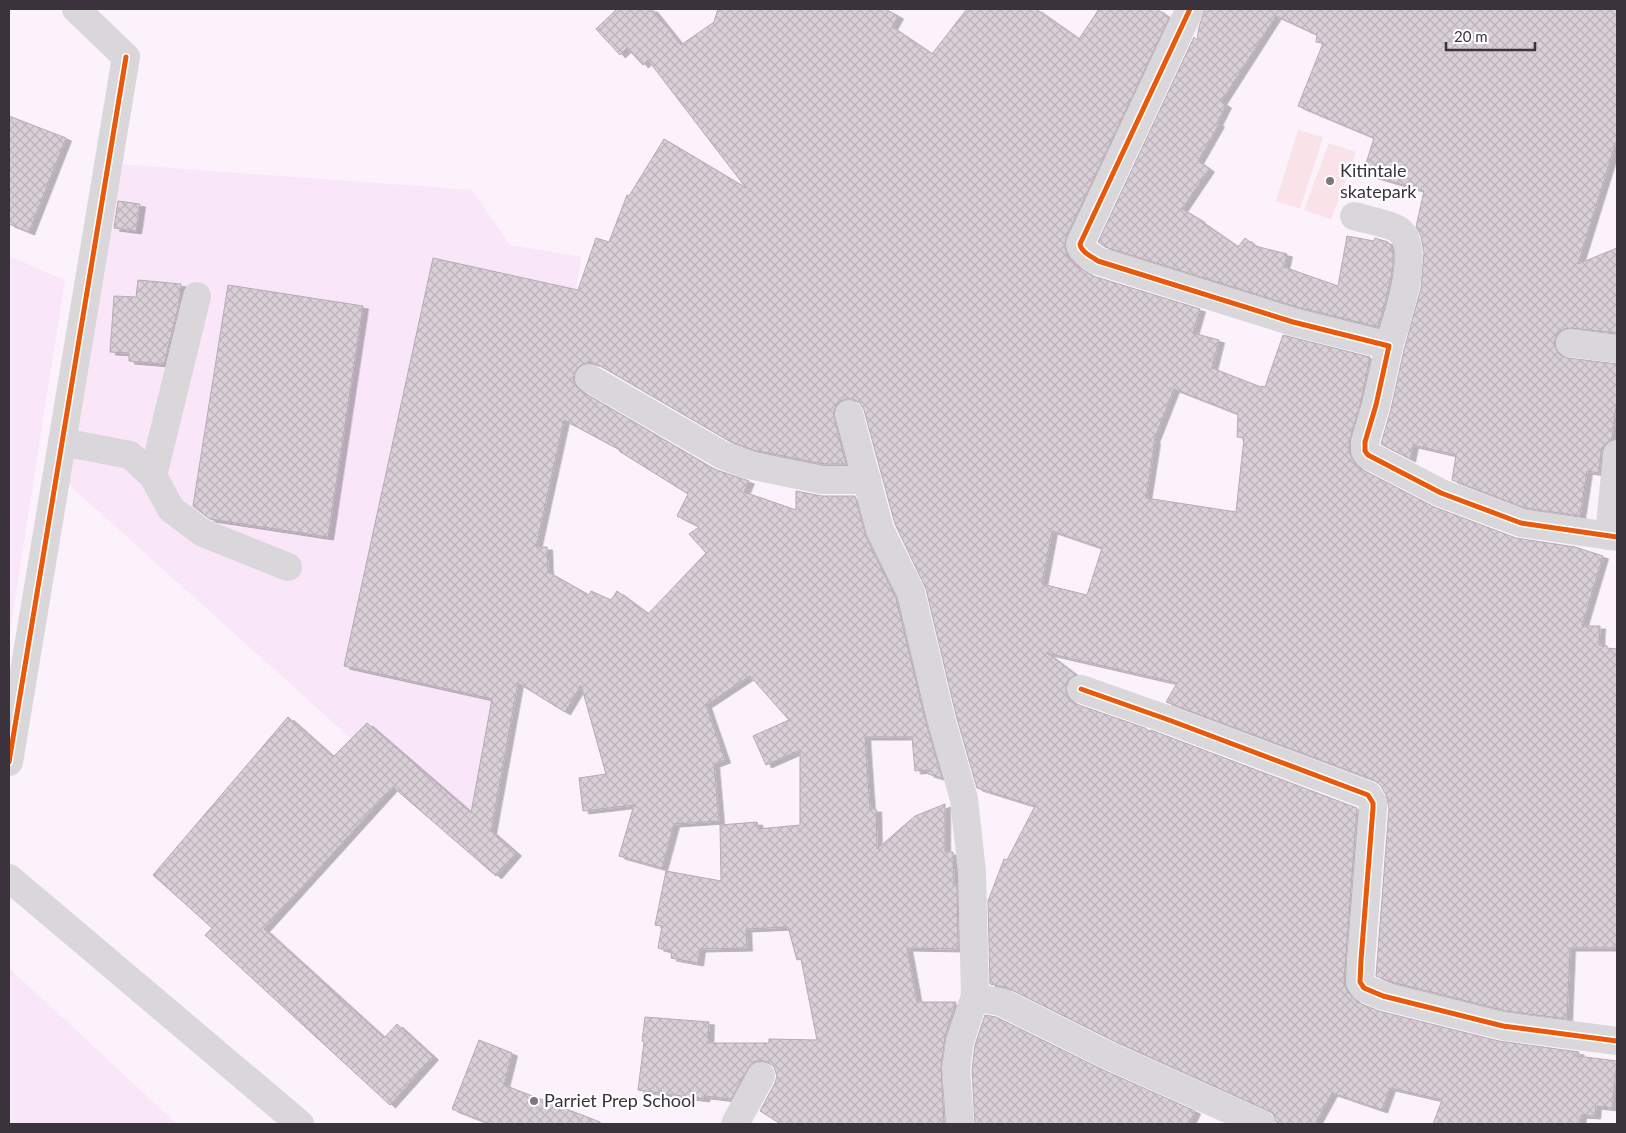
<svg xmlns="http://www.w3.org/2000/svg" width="1626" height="1133" viewBox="0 0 1626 1133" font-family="Lato,sans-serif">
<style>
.built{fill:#f9e6f9}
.pitch{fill:#fae3e8}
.building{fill:url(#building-cross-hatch);stroke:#b4acb2;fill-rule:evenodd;filter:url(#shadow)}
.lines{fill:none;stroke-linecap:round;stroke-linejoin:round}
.minor{stroke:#d9d7d9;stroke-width:28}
.cycleway-casing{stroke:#fff;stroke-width:8}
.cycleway{stroke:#e8590c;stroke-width:5}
.poi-dot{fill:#7e767e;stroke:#fff;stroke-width:2}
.labels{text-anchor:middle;stroke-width:4.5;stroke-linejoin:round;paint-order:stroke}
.poi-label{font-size:18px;fill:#3b333b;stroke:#fff;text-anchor:start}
</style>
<defs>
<pattern id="building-cross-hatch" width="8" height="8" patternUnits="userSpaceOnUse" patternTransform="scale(1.25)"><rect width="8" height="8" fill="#d9d0d7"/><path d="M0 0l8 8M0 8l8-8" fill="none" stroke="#bbb3b9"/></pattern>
<filter id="shadow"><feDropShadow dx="5.5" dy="3" stdDeviation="0" flood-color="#0004"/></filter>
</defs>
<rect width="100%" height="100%" fill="#fbf2fb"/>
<g class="built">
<path d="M117,164L472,190L510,245L581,257L486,860L68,484Z"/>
<path d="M9,256L65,280L9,637Z"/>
<path d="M9,968L177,1124H9Z"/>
</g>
<g class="pitch">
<path d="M1298,130L1323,137L1300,209L1276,201Z"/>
<path d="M1329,143L1356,152L1331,220L1304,210Z"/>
</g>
<g class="building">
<path d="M617,9H652L681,45L714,22L718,9H885L898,16L892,27L932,54L967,9H1036L1079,39L1099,9H1157L1169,18L1066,237L1065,248L1067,255L1077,266L1093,276L1200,309L1193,333L1219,340L1212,368L1261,387L1262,386L1265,387L1283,335L1370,357L1361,401L1349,442V452L1356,465L1361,469L1434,507L1516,538L1575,547L1603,556L1582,626H1600L1599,645L1607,646V648L1617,649V948H1570L1567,1019L1506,1011L1388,981L1376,976L1389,808L1386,795L1381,786L1374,780L1166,702L1177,683L1047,653L1076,675L1070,678L1066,683V691L1069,699L1076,704L1145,728L1150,732L1151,730L1164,735L1357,808L1344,981L1347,991L1357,1002L1379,1011L1499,1041L1579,1052L1577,1056L1617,1061L1612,1108L1596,1106L1595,1116L1581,1115L1580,1124H1433L1442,1100L1390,1088L1382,1110L1332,1093L1315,1124H1281L1276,1122L1273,1114L1267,1110L1112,1040L1008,988L990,984L988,901L1004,859L1007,860L1035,806L977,788L956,715L926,589L895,524L864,410L860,403L853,399H845L838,403L834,410V418L846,464H824L753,450L729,441L597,364L590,362L582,364L575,371L573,378L575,385L581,391L714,469L749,481L744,492L796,510V491L822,496H855L866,537L896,598L926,723L942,778L928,774V770L915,771L912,737H865L870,809H876L877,849L915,816L945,804V852H953L954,885H957L958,949L907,948L917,1002H956L945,1036L941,1067L944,1124H781L760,1111L775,1083L777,1076L774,1067L768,1062L761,1060L753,1062L748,1068L731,1099L705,1096L704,1099L638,1090L644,1042L642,1041L645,1017L709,1022L708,1043H769V1039L817,1040L801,959L797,960L788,927L746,929L747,948L700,949L698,963L671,958L672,951L658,948L662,926L655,925L666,871L721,881L720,825L757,822L758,829L800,825V750L766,765L753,736L789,720L750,676L706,705L725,760L714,764L719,821L674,824L662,868L619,856L634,805L583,811L579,778L606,774L581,685L565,712L518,683L491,831L516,853L496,876L393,787L264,929L384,1038L397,1024L433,1057L390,1105L205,935L212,928L153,875L288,717L333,757L367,723L471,813L492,699L344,666L433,258L578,290L596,238L609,242L627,195L629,196L664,139L746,188L648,60L643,65L627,48L620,55L596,29ZM1174,389L1238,414L1237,437L1244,438L1236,512L1146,498L1155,441L1154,440ZM564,420L620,450L619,451L688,494L677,516L699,527L689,534L706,553L648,614L617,591L611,600L591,591L589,595L548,572L547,547H536ZM1052,531L1102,548L1087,595L1042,584Z"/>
<path d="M1205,9H1617V139L1578,264L1617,248V333L1571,328L1564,329L1558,333L1554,342L1556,349L1560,355L1568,358L1617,364V399L1612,439L1604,445L1601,452L1599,473L1587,471L1580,516L1525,508L1452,480L1456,455L1413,445L1410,459L1381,444L1391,409L1404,350L1421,288L1424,253L1421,236L1416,227L1424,191L1363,173L1374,138L1298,106L1323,43L1316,42L1317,35L1276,16L1221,102L1226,105L1217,123L1219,124L1198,161L1209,169L1182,209L1199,219V220L1238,247L1245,238L1255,246L1287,254L1284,267L1338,286L1347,236L1374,241L1375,238L1388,242L1391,246L1393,254V267L1386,299L1378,327L1297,307L1105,247L1098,242L1194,37L1197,40L1199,27Z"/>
<path d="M9,116L66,138L29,232L9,224Z"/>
<path d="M118,201L140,204L136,231L114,228Z"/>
<path d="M138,280L181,284L179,304L164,364L129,361V353L110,352L114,296L136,297Z"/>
<path d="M228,285L363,306L328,537L210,519L193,506Z"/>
<path d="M985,1015L996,1017L1099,1068L1195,1111L1189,1124H975L972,1070L975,1045Z"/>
<path d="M479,1040L512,1053L504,1085L600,1122V1124H490L452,1109Z"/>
</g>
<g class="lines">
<g class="minor">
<path d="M1190,9L1080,244C1081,252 1091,256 1098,261L1293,322L1389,346L1376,405L1365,442V451L1368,455L1441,493L1521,523L1617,537"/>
<path d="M1354,216C1364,219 1393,225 1399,230C1423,250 1396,320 1389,346"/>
<path d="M1570,343L1617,349"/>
<path d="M589,378L722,455L749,465L822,480H867"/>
<path d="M849,414L880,530L911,593L941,719L964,799L972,872L975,996"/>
<path d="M62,442L130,455L153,476L171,509L203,533L288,567"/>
<path d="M153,476L197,296"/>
<path d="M1609,536L1617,454"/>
<path d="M1081,689L1169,720L1368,795L1373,803V808L1361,960L1360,982L1364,988L1383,996L1503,1026L1617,1041"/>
<path d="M9,762L126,57L76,9"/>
<path d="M9,878L300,1124"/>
<path d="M735,1124L761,1076"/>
<path d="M960,1124L956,1069L960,1041L975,996L982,999L1001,1002L1105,1054L1261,1124"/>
</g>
<defs>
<g id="cycleway">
<path d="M1190,9L1080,244C1081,252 1091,256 1098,261L1293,322L1389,346L1376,405L1365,442V451L1368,455L1441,493L1521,523L1617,537"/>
<path d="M1081,689L1169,720L1368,795L1373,803V808L1361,960L1360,982L1364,988L1383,996L1503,1026L1617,1041"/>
<path d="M9,762L126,57"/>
</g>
</defs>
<use href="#cycleway" class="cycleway-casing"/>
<use href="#cycleway" class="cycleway"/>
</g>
<g class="poi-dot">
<circle cx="1330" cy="181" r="5"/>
<circle cx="534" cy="1101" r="5"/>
</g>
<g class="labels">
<g class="poi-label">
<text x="1340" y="177">Kitintale<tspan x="1340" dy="21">skatepark</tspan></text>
<text x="544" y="1107">Parriet Prep School</text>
</g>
</g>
<rect width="1626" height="1133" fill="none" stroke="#3b333b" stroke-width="20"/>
<path d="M1446 42v8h89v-8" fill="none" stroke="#3b333b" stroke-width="2.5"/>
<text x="1454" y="42" font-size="15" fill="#3b333b" stroke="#ffffff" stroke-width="4" paint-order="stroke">20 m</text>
</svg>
